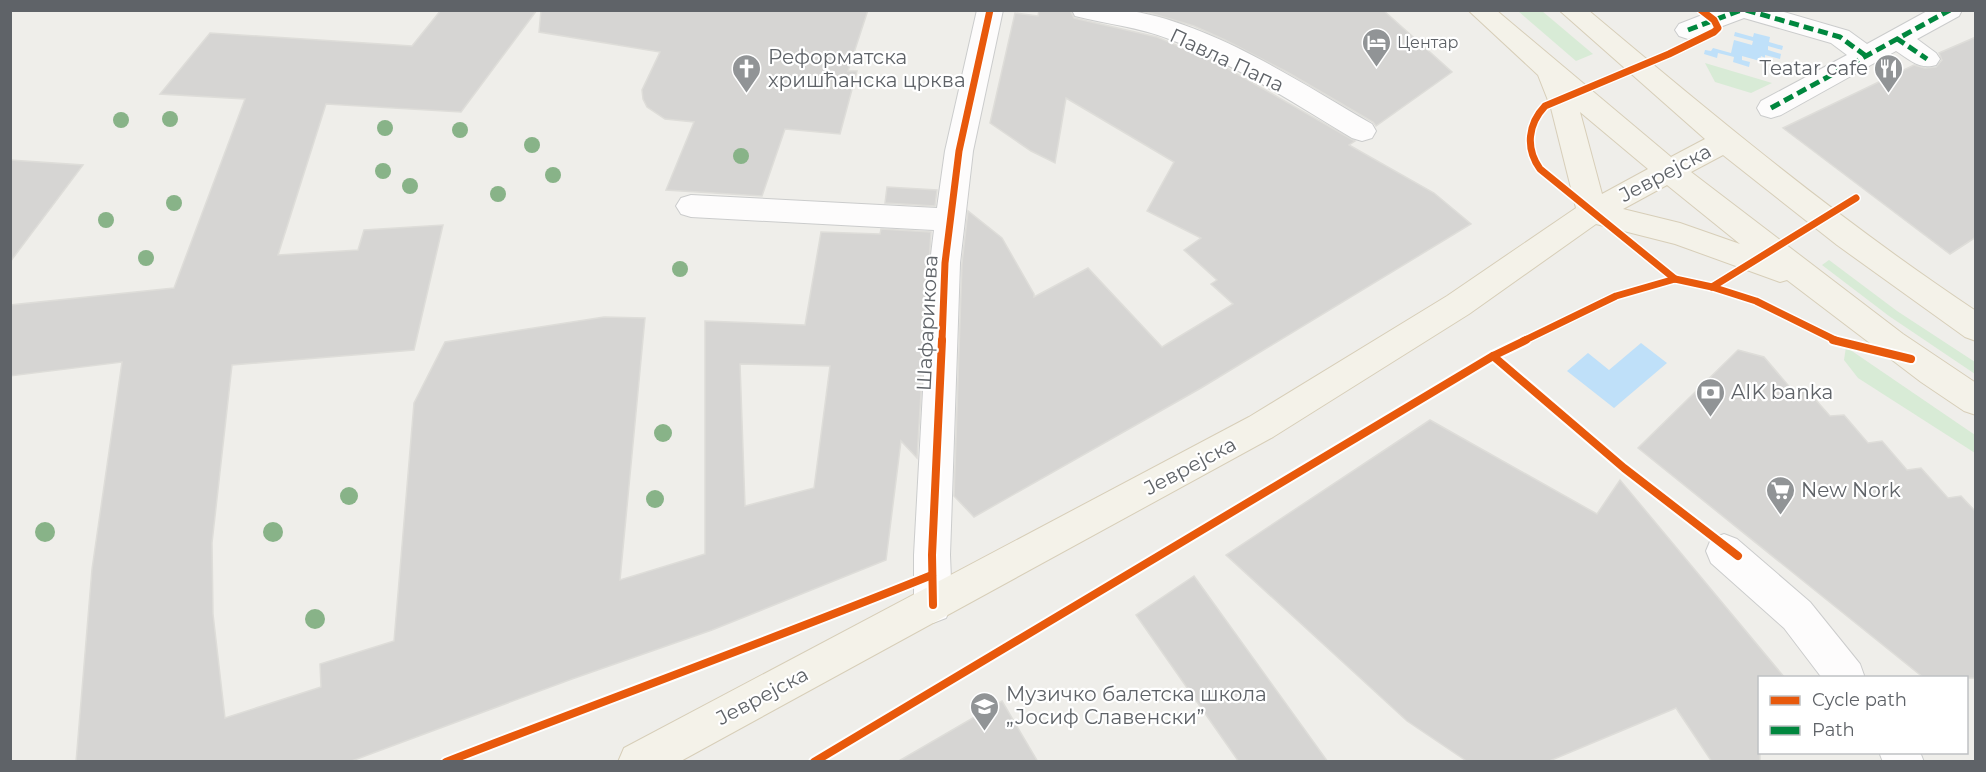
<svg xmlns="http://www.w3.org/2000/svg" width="1986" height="772" viewBox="0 0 1986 772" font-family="Montserrat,sans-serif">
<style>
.green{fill:#d8ebd6}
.water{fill:#bfe0f9}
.building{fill:#d6d5d3;stroke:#deddd9;stroke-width:1.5;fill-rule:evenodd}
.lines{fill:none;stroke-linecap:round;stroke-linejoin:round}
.minor-casing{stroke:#cbcccc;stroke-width:2}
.major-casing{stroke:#d7ceb8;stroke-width:2}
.minor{fill:#fdfcfc;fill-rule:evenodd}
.major{fill:#f4f2e9;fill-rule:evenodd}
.quiet{stroke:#00873e;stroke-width:5;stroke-dasharray:10 5;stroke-linecap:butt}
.cycleway-far1-casing{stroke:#fff;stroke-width:10}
.cycleway-casing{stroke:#fff;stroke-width:12}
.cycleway-far1{stroke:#e8590c;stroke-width:7}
.cycleway{stroke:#e8590c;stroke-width:8}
.tree{fill:#88b388}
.labels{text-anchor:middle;stroke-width:4.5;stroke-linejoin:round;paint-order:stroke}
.far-poi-label{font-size:16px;fill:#5f6368;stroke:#fff;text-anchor:start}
.poi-label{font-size:20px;fill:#5f6368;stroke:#fff;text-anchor:start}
.street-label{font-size:20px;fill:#5f6368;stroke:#fff}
</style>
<rect width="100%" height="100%" fill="#efeeea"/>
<g class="green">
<path d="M1518,11H1542L1593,54L1576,61Z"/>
<path d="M1705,63L1772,83L1751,93L1715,82Z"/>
<path d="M1829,260L1897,311L1975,362V374L1889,316L1822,265Z"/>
<path d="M1846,347L1975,435V453L1858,378L1844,360Z"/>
</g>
<g class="water">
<path d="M1735,32L1753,37L1754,33L1770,37L1769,42L1783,46L1782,50L1768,46V50L1781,54L1780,59L1765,55V58L1761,56L1760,61L1742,56V60L1750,62L1749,67L1733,62L1734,57L1718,53L1717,58L1704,54L1705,50L1711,51L1713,48L1731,53L1734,40L1752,45L1753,41L1734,36Z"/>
<path d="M1641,343L1667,363L1614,408L1567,371L1588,353L1609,370Z"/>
</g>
<g class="building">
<path d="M441,10H537L461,112L326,104L278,255L358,250L364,230L443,225L414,350L232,365L212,543L213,614L225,718L321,687L320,664L394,641L414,403L445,342L604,317L645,318L620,580L705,554V321L805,325L821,232L880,234L881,229L931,232L917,458L901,441L886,560L712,630L572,679L349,762H76L92,569L122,362L10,376V305L174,288L245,99L160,94L210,33L412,46ZM740,364L830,366L814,488L745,506Z"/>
<path d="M541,10H868L848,71H857L840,134L785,129L762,196L666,190L694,122L665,119L647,107L643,99L642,90L660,52L539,32Z"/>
<path d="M1039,10H1070L1074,18L1157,37L1216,62L1355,141L1349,145L1434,193L1471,224L1201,388L974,517L954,496L962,263L968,211L1002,238L1034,294V297L1088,268L1162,347L1233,304L1211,284L1217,280L1184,250L1201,238L1147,211L1174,162L1066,98L1055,163L1031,151L990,123L1015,13L1038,16Z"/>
<path d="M1139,10H1383L1452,72L1376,126L1373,122L1287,72L1225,40L1194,26Z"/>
<path d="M1976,37V237L1950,254L1783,128L1914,65L1925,68L1936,67L1942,60L1939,53Z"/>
<path d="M10,160L83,165L10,262Z"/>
<path d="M887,187L937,190L935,206L885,203Z"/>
<path d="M1738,350L1764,357L1793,391L1806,389L1830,416L1844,415L1868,443L1882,441L1907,470L1921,468L1948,498L1961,496L1976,512V678H1924L1638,448Z"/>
<path d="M1430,420L1597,514L1620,480L1785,678H1760V762H1712L1676,708L1547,762H1468L1407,721L1226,555Z"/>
<path d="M1194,576L1328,762H1239L1136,615Z"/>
<path d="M1002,701L1038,762H897Z"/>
</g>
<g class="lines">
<defs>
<g id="minor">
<path d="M977,10H1003L973,151L960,263L950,555L952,605L946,618L933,623L920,618L914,605V555L930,263L934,230L691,217L681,214L676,206L681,198L691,195L937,208L945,151Z"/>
<path d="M1072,10C1091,10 1112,8 1131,11C1213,24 1301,83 1372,124L1376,131L1372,138L1362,141L1352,138C1293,103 1234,63 1169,39C1139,27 1106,24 1075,16Z"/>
<path d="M1715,10H1777L1849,31L1867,44L1929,10H1962L1959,16L1917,39L1936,53L1940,59L1936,65C1920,70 1910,60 1896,51L1781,115L1771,118L1761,115L1757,108L1761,101L1847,55L1831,43L1744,18L1688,39L1679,36L1675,30L1679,24Z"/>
<path d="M1724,534L1737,539L1810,602L1860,664L1865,678H1822L1784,628L1711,563L1706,551L1711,539Z"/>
<path d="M1879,752H1920L1924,762H1883Z"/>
</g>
<path id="major" d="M1468,10H1496L1671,157L1705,139L1559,10H1588C1714,116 1839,220 1976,311V341L1965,337L1837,245L1723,155L1691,172L1903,334L1976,383V415L1964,411L1921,382L1787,280L1780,282L1675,244L1596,224L1469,314L1273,437L679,762H618L624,748L1249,417L1447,296L1576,208L1551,108L1538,75ZM1580,112L1648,169L1602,194ZM1667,185L1740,244L1680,223L1623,209Z"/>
</defs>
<use href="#minor" class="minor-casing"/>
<use href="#major" class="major-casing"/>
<use href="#minor" class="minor"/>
<use href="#major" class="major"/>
<g class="quiet">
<path d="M1746,10L1840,37L1866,56"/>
<path d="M1688,30L1741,10"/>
<path d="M1896,38L1927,59"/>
<path d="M1771,108L1950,10"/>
</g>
<defs>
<g id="cycleway-far1">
<path d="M1675,279L1540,169C1525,148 1528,124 1545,106L1669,54L1714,32L1718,28L1714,20L1701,10"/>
<path d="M1712,287L1856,198"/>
<path d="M942,341L945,263L959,151L990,10"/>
<path d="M1523,341L1616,296L1675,279L1712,287L1756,301L1837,341"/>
</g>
<g id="cycleway">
<path d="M1833,340L1911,359"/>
<path d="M1493,356L1624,468L1738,556"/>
<path d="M933,605L932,555L942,340"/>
<path d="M446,762C608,699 771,640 932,575"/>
<path d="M814,762L1493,356L1526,340"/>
</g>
</defs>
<use href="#cycleway-far1" class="cycleway-far1-casing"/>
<use href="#cycleway" class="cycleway-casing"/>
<use href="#cycleway-far1" class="cycleway-far1"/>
<use href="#cycleway" class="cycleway"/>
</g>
<g class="tree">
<circle cx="170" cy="119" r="8"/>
<circle cx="121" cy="120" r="8"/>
<circle cx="385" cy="128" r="8"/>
<circle cx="460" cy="130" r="8"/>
<circle cx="532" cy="145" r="8"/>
<circle cx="741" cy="156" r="8"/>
<circle cx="383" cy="171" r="8"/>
<circle cx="553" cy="175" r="8"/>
<circle cx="410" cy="186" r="8"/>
<circle cx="498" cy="194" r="8"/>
<circle cx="174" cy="203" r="8"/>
<circle cx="106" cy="220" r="8"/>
<circle cx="146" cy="258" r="8"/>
<circle cx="680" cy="269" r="8"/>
<circle cx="663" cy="433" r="9"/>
<circle cx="349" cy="496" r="9"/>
<circle cx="655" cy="499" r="9"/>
<circle cx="45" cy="532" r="10"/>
<circle cx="273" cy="532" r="10"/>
<circle cx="315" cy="619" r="10"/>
</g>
<defs>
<symbol id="hotel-pin" viewBox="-11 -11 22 30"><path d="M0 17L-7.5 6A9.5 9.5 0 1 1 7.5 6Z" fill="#919496" stroke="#fff"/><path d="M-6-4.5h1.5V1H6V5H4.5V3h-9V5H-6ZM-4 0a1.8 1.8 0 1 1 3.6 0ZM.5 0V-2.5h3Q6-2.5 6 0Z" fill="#fff"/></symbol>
<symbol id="church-pin" viewBox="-11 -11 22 30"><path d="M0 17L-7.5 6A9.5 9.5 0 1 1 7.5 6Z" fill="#919496" stroke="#fff"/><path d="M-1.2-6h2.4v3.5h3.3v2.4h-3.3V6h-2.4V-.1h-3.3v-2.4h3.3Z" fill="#fff"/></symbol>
<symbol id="restaurant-pin" viewBox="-11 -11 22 30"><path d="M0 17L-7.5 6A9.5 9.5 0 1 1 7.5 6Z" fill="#919496" stroke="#fff"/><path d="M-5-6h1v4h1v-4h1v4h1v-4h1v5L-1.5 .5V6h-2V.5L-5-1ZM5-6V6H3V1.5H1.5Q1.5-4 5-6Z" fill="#fff"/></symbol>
<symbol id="bank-pin" viewBox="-11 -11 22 30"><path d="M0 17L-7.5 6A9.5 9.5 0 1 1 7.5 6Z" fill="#919496" stroke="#fff"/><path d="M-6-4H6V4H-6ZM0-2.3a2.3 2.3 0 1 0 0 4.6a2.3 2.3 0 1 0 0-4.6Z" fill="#fff"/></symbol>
<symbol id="supermarket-pin" viewBox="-11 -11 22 30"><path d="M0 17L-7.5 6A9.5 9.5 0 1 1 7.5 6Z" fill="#919496" stroke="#fff"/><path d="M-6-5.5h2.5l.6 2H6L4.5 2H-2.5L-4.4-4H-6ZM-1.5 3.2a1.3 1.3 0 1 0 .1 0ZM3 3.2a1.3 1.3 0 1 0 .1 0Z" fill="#fff"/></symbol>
<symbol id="school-pin" viewBox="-11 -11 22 30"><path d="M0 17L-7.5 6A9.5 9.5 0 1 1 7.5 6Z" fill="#919496" stroke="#fff"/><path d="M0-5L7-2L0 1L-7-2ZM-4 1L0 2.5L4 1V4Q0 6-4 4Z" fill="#fff"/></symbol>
</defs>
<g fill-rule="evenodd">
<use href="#hotel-pin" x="1360" y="26" width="33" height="45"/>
<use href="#church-pin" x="730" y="52" width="33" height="45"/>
<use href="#restaurant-pin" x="1872" y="52" width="33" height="45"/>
<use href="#bank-pin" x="1694" y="376" width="33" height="45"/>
<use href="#supermarket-pin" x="1764" y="474" width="33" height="45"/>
<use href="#school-pin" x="968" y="690" width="33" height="45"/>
</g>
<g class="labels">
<g class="far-poi-label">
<text x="1397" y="48">Центар</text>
</g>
<g class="poi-label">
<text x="768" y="64">Реформатска<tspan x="768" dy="23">хришћанска црква</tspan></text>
<text x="1868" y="75" text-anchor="end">Teatar cafe</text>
<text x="1731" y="399">AIK banka</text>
<text x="1801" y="497">New Nork</text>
<text x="1006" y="701">Музичко балетска школа<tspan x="1006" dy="23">„Јосиф Славенски”</tspan></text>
</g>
<g class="street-label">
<text transform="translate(1227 60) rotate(25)" y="7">Павла Папа</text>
<text transform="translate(1665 173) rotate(-28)" y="7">Јеврејска</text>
<text transform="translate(927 323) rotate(-87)" y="7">Шафарикова</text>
<text transform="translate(1190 466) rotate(-28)" y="7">Јеврејска</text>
<text transform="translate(762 696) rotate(-28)" y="7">Јеврејска</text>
</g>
</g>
<rect width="1986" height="772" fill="none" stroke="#5f6368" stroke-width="24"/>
<rect x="1758" y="676" width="210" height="78" fill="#ffffff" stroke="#bfc1c3" stroke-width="1.5"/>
<rect x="1770" y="696" width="30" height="9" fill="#e8590c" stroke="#bfc1c3" stroke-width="1.5"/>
<text x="1812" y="706" font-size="18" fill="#5f6368">Cycle path</text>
<rect x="1770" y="726" width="30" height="9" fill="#00873e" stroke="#bfc1c3" stroke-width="1.5"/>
<text x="1812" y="736" font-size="18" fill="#5f6368">Path</text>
</svg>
